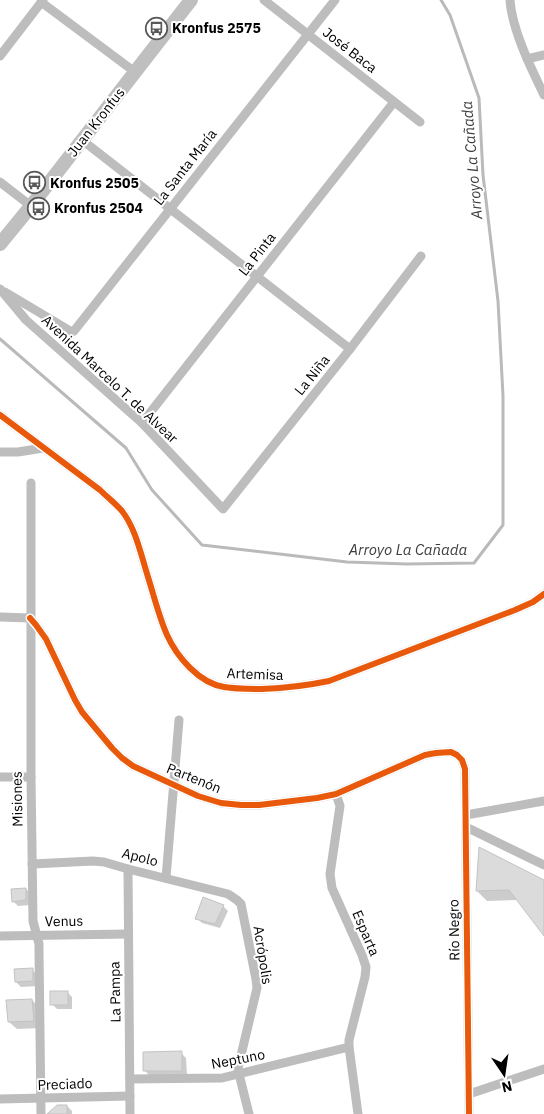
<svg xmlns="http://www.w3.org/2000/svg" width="544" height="1114" viewBox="0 0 544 1114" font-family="'IBM Plex Sans',sans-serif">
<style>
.shadow{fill:#0003}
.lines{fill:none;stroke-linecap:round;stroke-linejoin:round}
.stream{stroke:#bababa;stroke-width:3}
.building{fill:#dbdbdb;stroke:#c3c3c3}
.street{stroke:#bdbdbd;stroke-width:9}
.secondary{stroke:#bfbfbf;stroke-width:14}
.cycleway-casing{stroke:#fff;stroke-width:9}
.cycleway{stroke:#e8590c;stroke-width:6}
.labels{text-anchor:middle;stroke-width:4;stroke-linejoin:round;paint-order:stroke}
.poi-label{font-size:14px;font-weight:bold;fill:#000;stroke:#fff;text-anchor:start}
.street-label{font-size:14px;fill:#000;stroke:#fff}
.water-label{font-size:15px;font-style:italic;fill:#3d3d3d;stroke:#fff}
</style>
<rect width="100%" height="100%" fill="#fff"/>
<g class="shadow">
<path d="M544,881V934L518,900L487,901L477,891Z"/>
<path d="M26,889L31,894V905L18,906L13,901Z"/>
<path d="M223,906L228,911L220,928L202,923L197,918Z"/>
<path d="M32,970L37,974L38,986L21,987L16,982Z"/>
<path d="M68,993L72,997V1009H57L52,1004Z"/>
<path d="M32,1000L40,1008L41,1028L17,1029L9,1022Z"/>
<path d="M181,1053L186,1058L187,1075L150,1076L145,1071Z"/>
<path d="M67,1106L72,1111V1114H51Z"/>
</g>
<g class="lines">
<path class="stream" d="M0,339L126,448L152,490L202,545L347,562L407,564L474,563L503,525V396L498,301L483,175L479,98L450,15L441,0"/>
</g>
<g class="building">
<path d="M479,847L544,880V936L509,890L476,891Z"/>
<path d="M26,888V900L12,902L11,889Z"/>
<path d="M203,897L224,905L215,924L195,919Z"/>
<path d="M33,968V981L15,982L14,969Z"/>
<rect x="50" y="991" width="18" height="14"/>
<path d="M32,999L34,1021L8,1022L6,1000Z"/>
<path d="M182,1051V1071H143V1052Z"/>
<path d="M57,1105H67V1114H47Z"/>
</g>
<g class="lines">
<g class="street">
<path d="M264,0L420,122"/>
<path d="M510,0C512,30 531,68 544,95"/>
<path d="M41,2L135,72"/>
<path d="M0,56L43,0"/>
<path d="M527,59L544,55"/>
<path d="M82,140L350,349"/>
<path d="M0,182L31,206"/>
<path d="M0,289L26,320L142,423L223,509L350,349L421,256"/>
<path d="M5,292L72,332L74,331L335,0"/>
<path d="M0,415L100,490C107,497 115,503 122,511C136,529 141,555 148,577C154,596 159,617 167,635C177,657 199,683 224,687C236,689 249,689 262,689C286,688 305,686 329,681L515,610L533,602L544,594"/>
<path d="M142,423L394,102"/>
<path d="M0,452H18L43,448"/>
<path d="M31,483V777L33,921L39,944V952L41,1114"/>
<path d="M0,617L30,618"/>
<path d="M30,618L36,625L46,639L75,700L82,712L112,748L122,758L133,766L198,796L221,803L241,805H259L317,798L336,794L425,755L436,753L451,752L457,755L462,760L465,769L469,1114"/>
<path d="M0,777H31"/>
<path d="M336,794L340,806L330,874L332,888L362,955L366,967L365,977L349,1040V1047L358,1114"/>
<path d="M466,815L544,801"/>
<path d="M466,827L544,865"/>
<path d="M32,864L93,861L104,862L128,869L228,894L237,900L241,904L256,979L257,988L238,1068L239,1074L249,1114"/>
<path d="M128,869L130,1114"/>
<path d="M166,878L179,720"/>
<path d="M0,936L128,934"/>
<path d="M130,1079L222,1078L349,1047"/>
<path d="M469,1094L544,1069"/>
<path d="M0,1099L130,1096"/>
</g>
<path class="secondary" d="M0,244L31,206L191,0"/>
<defs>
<g id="cycleway">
<path d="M0,415L100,490C107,497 115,503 122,511C136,529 141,555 148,577C154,596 159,617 167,635C177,657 199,683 224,687C236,689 249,689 262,689C286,688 305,686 329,681L515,610L533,602L544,594"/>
<path d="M30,618L36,625L46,639L75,700L82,712L112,748L122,758L133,766L198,796L221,803L241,805H259L317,798L336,794L425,755L436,753L451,752L457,755L462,760L465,769L469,1114"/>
</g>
</defs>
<use href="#cycleway" class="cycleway-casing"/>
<use href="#cycleway" class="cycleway"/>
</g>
<defs>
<symbol id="bus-ring" viewBox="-11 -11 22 22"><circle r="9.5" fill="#fff" stroke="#595959" stroke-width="1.5"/><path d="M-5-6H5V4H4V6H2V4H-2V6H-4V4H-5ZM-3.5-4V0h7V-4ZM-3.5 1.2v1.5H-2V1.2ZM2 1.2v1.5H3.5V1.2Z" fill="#595959"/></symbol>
</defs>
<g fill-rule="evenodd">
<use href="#bus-ring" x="144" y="16" width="25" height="25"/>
<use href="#bus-ring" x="22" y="170" width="25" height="25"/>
<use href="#bus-ring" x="26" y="196" width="25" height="25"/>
</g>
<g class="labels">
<g class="poi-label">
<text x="172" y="33">Kronfus 2575</text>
<text x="50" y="188">Kronfus 2505</text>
<text x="54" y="213">Kronfus 2504</text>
</g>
<g class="street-label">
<text transform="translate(350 50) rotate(38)" y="5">José Baca</text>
<text transform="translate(96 122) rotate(-52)" y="5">Juan Kronfus</text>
<text transform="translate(185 167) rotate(-52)" y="5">La Santa María</text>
<text transform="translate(257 254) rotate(-52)" y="5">La Pinta</text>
<text transform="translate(312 375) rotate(-51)" y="5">La Niña</text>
<text transform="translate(110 379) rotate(43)" y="5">Avenida Marcelo T. de Alvear</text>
<text transform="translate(255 674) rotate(2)" y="5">Artemisa</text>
<text transform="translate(194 778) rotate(22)" y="5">Partenón</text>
<text transform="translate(17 799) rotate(-91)" y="5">Misiones</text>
<text transform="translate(140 857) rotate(14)" y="5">Apolo</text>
<text transform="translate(64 921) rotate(-1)" y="5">Venus</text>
<text transform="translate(454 930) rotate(-91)" y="5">Río Negro</text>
<text transform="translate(366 933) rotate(67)" y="5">Esparta</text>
<text transform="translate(263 955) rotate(81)" y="5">Acrópolis</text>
<text transform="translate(115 992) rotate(-91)" y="5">La Pampa</text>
<text transform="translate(238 1059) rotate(-11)" y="5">Neptuno</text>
<text transform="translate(65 1084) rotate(-2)" y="5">Preciado</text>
</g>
<g class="water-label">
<text transform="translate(472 160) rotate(-95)" y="5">Arroyo La Cañada</text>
<text x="408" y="555">Arroyo La Cañada</text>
</g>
</g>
<g transform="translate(504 1074) rotate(167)" stroke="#ffffff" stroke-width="4" paint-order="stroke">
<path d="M0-4L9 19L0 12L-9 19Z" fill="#000000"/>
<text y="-8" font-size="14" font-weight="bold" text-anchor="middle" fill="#000000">N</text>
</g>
</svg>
